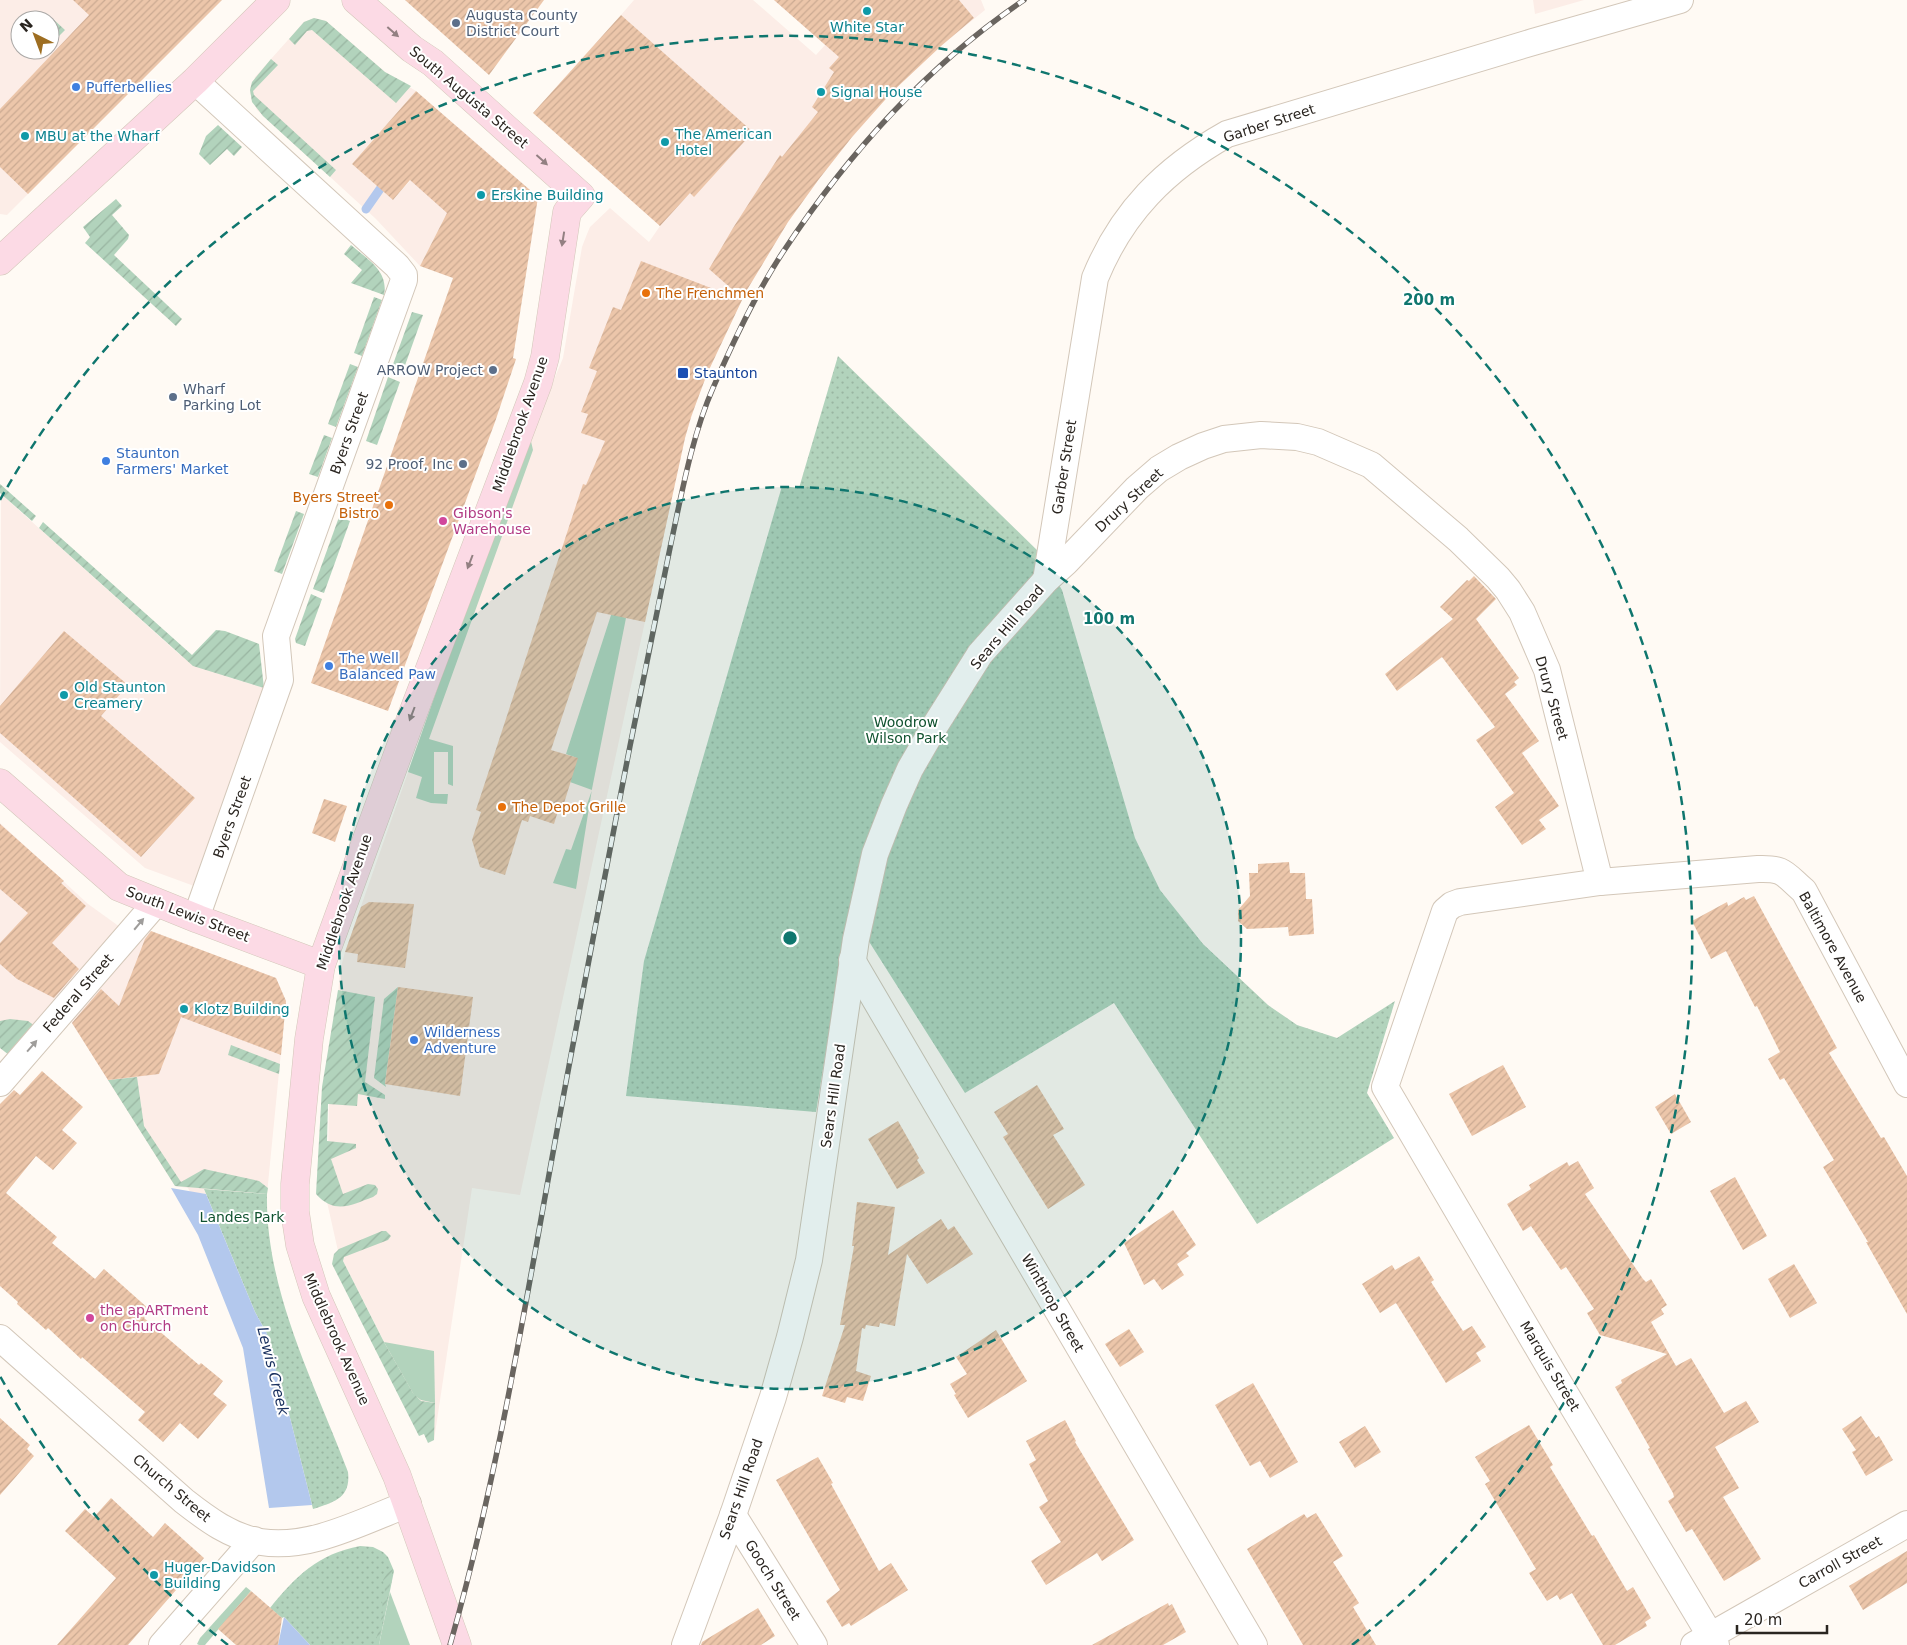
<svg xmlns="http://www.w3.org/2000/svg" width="1907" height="1645" viewBox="0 0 1907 1645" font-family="'DejaVu Sans',sans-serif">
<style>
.commercial{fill:#fcede7;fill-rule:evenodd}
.grass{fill:#b2d3bc}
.park{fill:url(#park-dots)}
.garden{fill:url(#garden-furrows)}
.water{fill:#b3c8ed}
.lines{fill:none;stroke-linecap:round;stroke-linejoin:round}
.stream{stroke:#b3c8ed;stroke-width:9}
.building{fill:url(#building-hatch)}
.street-casing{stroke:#d3c7b9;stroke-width:28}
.secondary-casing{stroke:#d3c7b9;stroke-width:29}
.street{stroke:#fff;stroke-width:26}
.secondary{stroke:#fcdae5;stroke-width:28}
.rail-casing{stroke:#6a6560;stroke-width:5.5}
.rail{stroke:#fff;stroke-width:4;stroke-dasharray:11;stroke-linecap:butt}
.oneway{fill:#938082}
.oneway2{fill:#9f9d9b}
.ring{fill:none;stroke:#0f766e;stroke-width:2.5;stroke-dasharray:9 6}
.culture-dot{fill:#0f9aa8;stroke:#fff;stroke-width:2}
.service-dot{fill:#5c6f8a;stroke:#fff;stroke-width:2}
.shop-dot{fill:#3f7fe0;stroke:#fff;stroke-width:2}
.food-dot{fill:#e8710a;stroke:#fff;stroke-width:2}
.transit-dot{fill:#1a4fb4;stroke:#fff;stroke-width:2}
.hotel-dot{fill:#d1479c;stroke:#fff;stroke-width:2}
.labels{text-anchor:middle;stroke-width:4;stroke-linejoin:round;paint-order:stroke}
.service-label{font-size:14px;fill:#4e5e75;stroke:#fff;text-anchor:start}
.culture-label{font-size:14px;fill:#0d838f;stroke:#fff;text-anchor:start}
.shop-label{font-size:14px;fill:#366cbe;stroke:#fff;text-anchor:start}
.street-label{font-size:14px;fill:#2a2520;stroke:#fff}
.food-label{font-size:14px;fill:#c56008;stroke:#fff;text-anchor:start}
.transit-label{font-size:14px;fill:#164399;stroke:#fff;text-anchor:start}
.hotel-label{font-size:14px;fill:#b23c85;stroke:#fff;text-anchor:start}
.park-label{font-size:14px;fill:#10522f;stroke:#fff}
.water-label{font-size:15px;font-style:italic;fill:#192f5e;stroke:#fff}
.centre{fill:#0f766e;stroke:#fff;stroke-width:2.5}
.ring-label{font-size:15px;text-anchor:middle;font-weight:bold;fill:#0f766e;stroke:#fff;stroke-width:4;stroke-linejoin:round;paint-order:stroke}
</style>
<defs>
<pattern id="park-dots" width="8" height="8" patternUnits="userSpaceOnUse" patternTransform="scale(1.25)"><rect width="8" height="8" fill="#b2d3bc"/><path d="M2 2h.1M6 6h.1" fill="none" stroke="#99b5a1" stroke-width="1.8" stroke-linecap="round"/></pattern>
<pattern id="garden-furrows" width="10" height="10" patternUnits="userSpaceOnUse" patternTransform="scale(1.25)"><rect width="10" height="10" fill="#b2d3bc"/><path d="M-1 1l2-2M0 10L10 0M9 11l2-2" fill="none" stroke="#99b5a1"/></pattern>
<pattern id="building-hatch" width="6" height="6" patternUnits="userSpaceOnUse" patternTransform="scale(1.25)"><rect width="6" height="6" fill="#ecc6aa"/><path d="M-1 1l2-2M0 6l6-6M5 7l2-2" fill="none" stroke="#cbaa92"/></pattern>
</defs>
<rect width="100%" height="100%" fill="#fffaf4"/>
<g class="commercial">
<path d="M0,0H222L7,215L0,214ZM20,20H50V50H20Z"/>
<path d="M634,0H753L816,55L825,45L774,0H981L985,10L941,46L892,92L852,137L819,179L788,222L747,290L719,346L698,396L685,438L520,1195L472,1188L434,1440L338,1251L327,1202L329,1104L340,971L345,952L465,610L530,437L563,358L582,247L587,234L590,227L610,208L649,242L660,226L575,150L662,52L621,15Z"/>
<path d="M1533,0H1584L1535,14Z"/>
<path d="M314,18L326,21L385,72L416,91L352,164L393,200L458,127L538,197L528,261L445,217L420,266L376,219L257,110L250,93L255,77L304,22Z"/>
<path d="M1,494L179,654L228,677L264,688L194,886L145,868L0,742Z"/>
<path d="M0,823L88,904L120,927L35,1026L0,1048Z"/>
<path d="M148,930L276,978L286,1001L267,1194L204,1189L206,1194L190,1192L188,1188L175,1186L70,1020Z"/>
</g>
<g class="grass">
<path d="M530,437L533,450L429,739L453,746V786L448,784V752H434V794H448L447,804L431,803L416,798L422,777L408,772L465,610Z"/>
<path d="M612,612L626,618L592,789L576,889L553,883L566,849L571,850L592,790L570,782L577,758L566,754Z"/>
<path d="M384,1342L434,1351L435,1403L421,1400L414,1395Z"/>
<path d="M246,1587L251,1591L205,1645H199L197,1644L200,1638Z"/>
<path d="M390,1592L410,1645H379Z"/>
</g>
<g class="park">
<path d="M838,356L1040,553L1062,590L1135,838L1160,890L1203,944L1268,1005L1297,1025L1337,1038L1395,1001L1367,1093L1394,1138L1257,1224L1114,1003L965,1093L849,910L816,1112L626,1096L644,961L782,486L799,488Z"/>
<path d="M204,1189L267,1194C265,1290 315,1384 348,1472C351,1498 334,1502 313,1509L286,1402L268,1345L267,1334L255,1312Z"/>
<path d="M360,1546L373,1547L383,1552L388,1557L394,1571L379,1645H310L284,1617L282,1618L270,1608C296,1576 318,1554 360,1546Z"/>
</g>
<g class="garden">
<path d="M42,16L52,18L65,30L50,45V20H37Z"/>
<path d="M314,18L326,21L385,72L411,86L396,103L312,30L307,31L295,45L289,39L304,22Z"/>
<path d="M271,59L278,65L253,91L254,95L336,170L330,177L263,116L252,102L250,90L252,82Z"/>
<path d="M218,125L242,147L234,156L227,149L210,165L199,154L206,136Z"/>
<path d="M116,199L122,206L112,215L129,235L128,239L114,255L182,319L176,326L85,243L90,237L83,227Z"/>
<path d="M351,245C367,259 389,271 384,295L351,283L362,270L344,254Z"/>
<path d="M374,297L382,300L362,356L354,353Z"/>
<path d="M412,312L423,315L403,371L392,367Z"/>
<path d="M350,364L358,367L336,427L328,424Z"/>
<path d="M388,377L400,382L377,445L366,441Z"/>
<path d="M324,435L332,438L318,477L309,474Z"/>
<path d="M0,484L36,516L32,521L0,493Z"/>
<path d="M296,511L304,514L282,574L274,571Z"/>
<path d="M339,517L350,521L324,593L313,589Z"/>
<path d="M43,522L192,655L216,630L225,631L259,644L264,688L193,666L39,528Z"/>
<path d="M311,594L322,599L305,646L296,643L295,639Z"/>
<path d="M398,987L385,1083L386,1087L374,1078L384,999Z"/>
<path d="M338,990L375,997L365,1082L385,1095V1099L358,1094L357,1106L328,1104L327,1141L356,1144V1148L331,1159L343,1194L368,1184L375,1185L378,1189L377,1194L373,1197C351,1205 335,1215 316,1194L322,1087Z"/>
<path d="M10,1019L28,1021L35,1026L9,1055L0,1048V1021Z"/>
<path d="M231,1045L280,1064L279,1074L228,1055Z"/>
<path d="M137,1077L144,1126L181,1182L204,1169L259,1181L268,1188L267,1194L175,1186L108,1080Z"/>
<path d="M382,1231H386L391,1236L388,1240L344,1257L343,1261L384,1342L413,1393L421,1401L435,1403L434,1440L428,1443L424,1434L419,1436L332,1264L334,1254L339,1249Z"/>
<path d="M393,1569L378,1645H375L383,1611L382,1600L385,1591L383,1580L387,1573Z"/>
</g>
<g class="water">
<path d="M171,1188L206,1194L255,1312L267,1334L268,1345L286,1402L312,1505L269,1508L243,1348L198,1235Z"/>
<path d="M284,1617L310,1645H278Z"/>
</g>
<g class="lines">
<path class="stream" d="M366,209L380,189"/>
</g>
<g class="building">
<path d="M73,0H222L28,194L0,167V109L89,15Z"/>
<path d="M405,0H544L489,75Z"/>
<path d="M774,0H959L974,18L941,46L892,92L852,137L819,179L788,222L742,298L709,269L733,228L780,155L782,157L818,112L812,107L834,72L829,68L839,57Z"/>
<path d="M621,15L753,132L694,197L690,193L660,226L533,113Z"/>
<path d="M416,91L538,197L513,358L516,359L495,422L388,711L311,683L453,278L420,266L447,213L410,180L393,200L352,164Z"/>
<path d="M641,261L742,300L707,374L691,417L685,438L645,622L597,612L551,750L578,758L561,813L558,811L554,824L530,816L528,822L522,820L505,875L480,867L472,840L481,812L476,810L583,484L586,485L605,441L581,433L588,414L581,412L597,371L589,368L613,307L621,310Z"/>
<path d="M1474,576L1496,599L1476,619L1519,678L1514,682L1517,685L1505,694L1539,741L1522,753L1559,806L1539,820L1546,829L1522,845L1495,807L1514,793L1476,740L1495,727L1442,657L1397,691L1385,674L1453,619L1440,607L1467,580L1469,581Z"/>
<path d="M64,631L128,685L101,716L195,798L141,857L0,733V706Z"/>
<path d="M324,799L347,806L335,842L312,833Z"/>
<path d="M0,824L64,881L61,883L86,906L52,943L79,969L54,998L17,979L0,964V943L28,913L0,889Z"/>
<path d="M1289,862L1290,873H1305L1306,899H1312L1314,934L1289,936L1288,927L1247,929L1238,921V910L1250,896L1249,873H1258V864Z"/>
<path d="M1754,896L1837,1048L1829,1053L1881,1138L1884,1137L1907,1176V1314L1866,1242H1868L1823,1167L1834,1160L1784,1078L1780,1080L1768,1059L1780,1052L1757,1006L1755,1007L1726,951L1711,959L1692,921L1727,902L1728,906L1744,897L1746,900Z"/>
<path d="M369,902L414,904L405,968L357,962L358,954L345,952L361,907Z"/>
<path d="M151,931L276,978L286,1001L281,1055L181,1017L159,1074L108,1080L72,1023L101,989L119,1006L145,939Z"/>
<path d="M398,987L473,997L460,1096L385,1084Z"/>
<path d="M1503,1065L1526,1107L1472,1136L1449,1094Z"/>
<path d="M42,1071L83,1107L62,1130L77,1143L53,1170L36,1156L6,1193L57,1237L52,1243L95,1279L104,1269L150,1310L144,1318L199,1365L201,1363L223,1381L213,1394L227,1405L198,1439L180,1423L163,1442L138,1420L145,1412L82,1357L81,1359L48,1328L46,1330L17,1304L18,1302L0,1286V1104L14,1090L20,1095Z"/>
<path d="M1037,1085L1064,1129L1053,1135L1085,1185L1048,1209L1003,1137L1008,1134L994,1112Z"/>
<path d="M1675,1094L1691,1122L1671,1134L1655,1107Z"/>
<path d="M898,1121L919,1158L917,1160L925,1173L897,1189L868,1139Z"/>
<path d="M1578,1161L1594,1188L1585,1194L1643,1279L1646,1282L1651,1279L1667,1305L1661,1309L1664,1314L1651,1322L1676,1366L1691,1358L1724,1413L1746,1401L1759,1422L1715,1447L1739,1488L1723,1497L1761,1559L1724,1581L1692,1529L1686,1532L1668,1501L1674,1497L1673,1493L1648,1449L1650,1448L1615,1387L1622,1383L1621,1380L1667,1354L1600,1335L1587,1313L1594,1309L1566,1267L1561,1270L1531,1226L1523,1231L1507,1204L1531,1189L1529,1185L1567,1162L1569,1166Z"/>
<path d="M1735,1177L1767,1236L1743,1250L1710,1191Z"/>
<path d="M857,1202L895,1207L888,1255L941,1219L948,1230L954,1226L973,1254L927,1284L907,1254L895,1326L880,1323L879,1327L866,1325L865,1329L862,1328L856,1371L871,1376L863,1401L847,1397L845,1403L822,1396L845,1325H840L854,1246H852Z"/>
<path d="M1173,1210L1196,1245L1186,1253L1189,1256L1177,1264L1184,1275L1162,1290L1154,1279L1144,1285L1124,1243Z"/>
<path d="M1419,1256L1434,1280L1431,1282L1463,1331L1472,1326L1486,1347L1476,1353L1481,1361L1446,1383L1396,1303L1380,1313L1362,1284L1392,1265L1395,1270Z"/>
<path d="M1794,1264L1817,1303L1790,1318L1768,1279Z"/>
<path d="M1129,1329L1144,1352L1120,1367L1105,1344Z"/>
<path d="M996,1330L1027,1381L968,1418L954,1395L956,1394L950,1384L967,1374L956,1357Z"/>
<path d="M1253,1383L1298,1462L1270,1478L1260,1461L1250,1466L1215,1405Z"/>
<path d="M1861,1416L1876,1438L1879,1436L1893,1460L1866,1476L1852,1452L1856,1450L1842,1429Z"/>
<path d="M0,1418L30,1445L27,1449L34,1456L0,1495Z"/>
<path d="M1065,1420L1076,1441L1075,1442L1134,1540L1102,1561L1097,1553L1046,1585L1031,1561L1061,1542L1039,1507L1048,1501L1029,1464L1036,1460L1026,1441Z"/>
<path d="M1529,1425L1553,1465L1550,1467L1592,1536L1594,1535L1627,1591L1633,1587L1651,1618L1645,1622L1647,1626L1615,1645H1603L1572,1593L1560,1600L1557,1595L1547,1601L1529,1573L1536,1569L1485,1484L1490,1481L1475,1457Z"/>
<path d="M1365,1426L1381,1452L1355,1468L1339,1442Z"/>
<path d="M818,1457L833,1483L831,1484L879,1571L891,1563L908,1590L851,1626L849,1623L842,1627L826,1601L840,1590L776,1480Z"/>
<path d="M111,1498L153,1537L165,1523L204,1558L128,1645H57L116,1578L65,1531L85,1509L94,1517Z"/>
<path d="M1316,1513L1343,1556L1333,1562L1359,1603L1353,1607L1376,1645H1303L1247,1549L1304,1514L1307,1518Z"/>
<path d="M1907,1551V1583L1863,1610L1849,1586Z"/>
<path d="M251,1591L282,1618L278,1645H236L218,1629Z"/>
<path d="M1168,1603L1169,1606L1172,1604L1186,1632L1163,1645H1092Z"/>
<path d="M758,1608L775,1636L761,1645H701L702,1642Z"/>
</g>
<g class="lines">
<defs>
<g id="street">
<path d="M195,81L397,266L404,275V280L276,636L280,680L196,918"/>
<path d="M1046,580L1095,278C1122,212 1165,169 1227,134L1533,42L1680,0"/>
<path d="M852,960L1254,1645"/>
<path d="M0,1083L156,903"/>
<path d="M0,1338L184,1501C207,1519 231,1537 261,1542C310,1550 363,1521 408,1504"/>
<path d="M733,1515L814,1645"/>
<path d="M162,1645L254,1540"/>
<path d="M685,1645L733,1515L773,1397L790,1337L809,1260L856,939L875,854L894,805L910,769L936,724L980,654L1046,580L1066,562L1137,488L1159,469L1179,457L1203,446L1224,439L1261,435L1297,437L1318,442L1371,465L1458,539L1498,578L1508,590L1522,612L1547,670L1600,882"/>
<path d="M1694,1645L1907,1524"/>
<path d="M1716,1645L1554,1375L1385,1087L1445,911L1452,905L1460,902L1600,882L1758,869C1785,868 1784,874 1804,891L1907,1084"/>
</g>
<g id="secondary">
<path d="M356,0L412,49L433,63L581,196L567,212L545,357L538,383L410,721L321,965L309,1039L295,1184V1212L300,1245L316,1296L397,1476L457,1645"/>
<path d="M0,261L195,81L276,0"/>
<path d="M0,783L119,887L198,919L321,965"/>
</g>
</defs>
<use href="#street" class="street-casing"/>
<use href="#secondary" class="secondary-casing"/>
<use href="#street" class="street"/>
<use href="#secondary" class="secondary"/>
<defs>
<path id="rail" d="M450,1645C492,1498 518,1347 545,1197C572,1046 601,896 630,746C643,679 657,611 671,543C682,492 692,436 713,388C733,342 756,293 783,252C847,155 928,65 1024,0"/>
</defs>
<use href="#rail" class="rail-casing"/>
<use href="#rail" class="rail"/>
</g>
<defs><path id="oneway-solid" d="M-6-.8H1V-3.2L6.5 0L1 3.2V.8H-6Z" transform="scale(1.25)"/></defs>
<g class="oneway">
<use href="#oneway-solid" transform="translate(393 32) rotate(41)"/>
<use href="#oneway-solid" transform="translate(542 160) rotate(42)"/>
<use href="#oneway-solid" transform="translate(563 239) rotate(99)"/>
<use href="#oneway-solid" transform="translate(470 562) rotate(111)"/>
<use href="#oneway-solid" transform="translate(412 714) rotate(111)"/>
</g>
<g class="oneway2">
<use href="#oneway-solid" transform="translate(139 924) rotate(-50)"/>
<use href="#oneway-solid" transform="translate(32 1046) rotate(-49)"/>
</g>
<circle cx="790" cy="938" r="451" fill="#0f766e" fill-opacity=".12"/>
<g class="ring">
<circle cx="790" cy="938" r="451"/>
<path d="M228 1645A903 903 0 0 1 0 1376M0 500A903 903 0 1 1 1352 1645"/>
</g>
<g class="culture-dot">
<circle cx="867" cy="11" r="5"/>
<circle cx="821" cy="92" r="5"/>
<circle cx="25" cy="136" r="5"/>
<circle cx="665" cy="142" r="5"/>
<circle cx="481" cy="195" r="5"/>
<circle cx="64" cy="695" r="5"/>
<circle cx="184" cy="1009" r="5"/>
<circle cx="154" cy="1575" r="5"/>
</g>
<g class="service-dot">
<circle cx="456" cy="23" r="5"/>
<circle cx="493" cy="370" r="5"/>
<circle cx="173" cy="397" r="5"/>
<circle cx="463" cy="464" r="5"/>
</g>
<g class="shop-dot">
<circle cx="76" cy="87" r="5"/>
<circle cx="106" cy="461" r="5"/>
<circle cx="329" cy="666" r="5"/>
<circle cx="414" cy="1040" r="5"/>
</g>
<g class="food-dot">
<circle cx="646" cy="293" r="5"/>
<circle cx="389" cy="505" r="5"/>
<circle cx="502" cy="807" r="5"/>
</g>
<rect class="transit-dot" x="677" y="367" width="12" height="12" rx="2.5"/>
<g class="hotel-dot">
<circle cx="443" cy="521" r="5"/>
<circle cx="90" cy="1318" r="5"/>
</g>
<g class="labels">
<g class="service-label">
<text x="466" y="20">Augusta County<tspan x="466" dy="16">District Court</tspan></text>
<text x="483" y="375" text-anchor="end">ARROW Project</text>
<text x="183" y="394">Wharf<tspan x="183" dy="16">Parking Lot</tspan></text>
<text x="453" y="469" text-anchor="end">92 Proof, Inc</text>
</g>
<g class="culture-label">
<text x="867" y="32" text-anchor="middle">White Star</text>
<text x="831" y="97">Signal House</text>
<text x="675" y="139">The American<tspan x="675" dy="16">Hotel</tspan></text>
<text x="35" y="141">MBU at the Wharf</text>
<text x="491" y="200">Erskine Building</text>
<text x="74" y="692">Old Staunton<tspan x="74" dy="16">Creamery</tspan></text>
<text x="194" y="1014">Klotz Building</text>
<text x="164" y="1572">Huger-Davidson<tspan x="164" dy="16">Building</tspan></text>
</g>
<g class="shop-label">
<text x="86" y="92">Pufferbellies</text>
<text x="116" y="458">Staunton<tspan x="116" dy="16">Farmers' Market</tspan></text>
<text x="339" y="663">The Well<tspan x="339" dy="16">Balanced Paw</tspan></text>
<text x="424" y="1037">Wilderness<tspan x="424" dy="16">Adventure</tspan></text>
</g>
<g class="street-label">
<text transform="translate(469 97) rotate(40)" y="5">South Augusta Street</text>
<text transform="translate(1269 123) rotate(-18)" y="5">Garber Street</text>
<text transform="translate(520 424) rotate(-71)" y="5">Middlebrook Avenue</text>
<text transform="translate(349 433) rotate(-70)" y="5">Byers Street</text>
<text transform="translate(1064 467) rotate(-81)" y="5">Garber Street</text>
<text transform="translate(1129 500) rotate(-43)" y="5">Drury Street</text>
<text transform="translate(1007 627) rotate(-50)" y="5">Sears Hill Road</text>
<text transform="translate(1552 698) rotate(74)" y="5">Drury Street</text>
<text transform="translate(232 817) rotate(-70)" y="5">Byers Street</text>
<text transform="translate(344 902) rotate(-71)" y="5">Middlebrook Avenue</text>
<text transform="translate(188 914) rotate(21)" y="5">South Lewis Street</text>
<text transform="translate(1833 947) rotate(61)" y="5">Baltimore Avenue</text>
<text transform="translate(78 993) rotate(-49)" y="5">Federal Street</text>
<text transform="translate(833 1096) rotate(-82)" y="5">Sears Hill Road</text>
<text transform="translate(1053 1303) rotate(60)" y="5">Winthrop Street</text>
<text transform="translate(337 1339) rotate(66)" y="5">Middlebrook Avenue</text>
<text transform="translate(1550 1366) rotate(59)" y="5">Marquis Street</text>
<text transform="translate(172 1488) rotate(40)" y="5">Church Street</text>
<text transform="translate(741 1489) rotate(-71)" y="5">Sears Hill Road</text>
<text transform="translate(1840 1562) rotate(-29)" y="5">Carroll Street</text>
<text transform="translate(773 1580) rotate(58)" y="5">Gooch Street</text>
</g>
<g class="food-label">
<text x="656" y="298">The Frenchmen</text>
<text x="379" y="502" text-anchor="end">Byers Street<tspan x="379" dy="16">Bistro</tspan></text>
<text x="512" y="812">The Depot Grille</text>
</g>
<g class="transit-label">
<text x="694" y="378">Staunton</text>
</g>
<g class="hotel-label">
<text x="453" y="518">Gibson's<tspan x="453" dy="16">Warehouse</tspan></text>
<text x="100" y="1315">the apARTment<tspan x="100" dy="16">on Church</tspan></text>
</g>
<g class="park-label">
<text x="906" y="727">Woodrow<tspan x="906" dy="16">Wilson Park</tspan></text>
<text x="242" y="1222">Landes Park</text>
</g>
<g class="water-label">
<text transform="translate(273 1371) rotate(76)" y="5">Lewis Creek</text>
</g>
</g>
<circle cx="790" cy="938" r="8" class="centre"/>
<g class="ring-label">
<text x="1429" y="305">200 m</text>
<text x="1109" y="624">100 m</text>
</g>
<g transform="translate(35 35) rotate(318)"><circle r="24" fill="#ffffff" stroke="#aaa8a6"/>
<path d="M0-4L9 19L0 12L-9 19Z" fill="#9e6e21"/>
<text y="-8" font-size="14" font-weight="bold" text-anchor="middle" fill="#2a2520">N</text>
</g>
<path d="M1737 1625v8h90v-8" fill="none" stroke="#2a2520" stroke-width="2.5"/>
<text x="1744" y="1625" font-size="15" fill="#2a2520" stroke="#ffffff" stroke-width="4" paint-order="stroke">20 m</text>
</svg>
